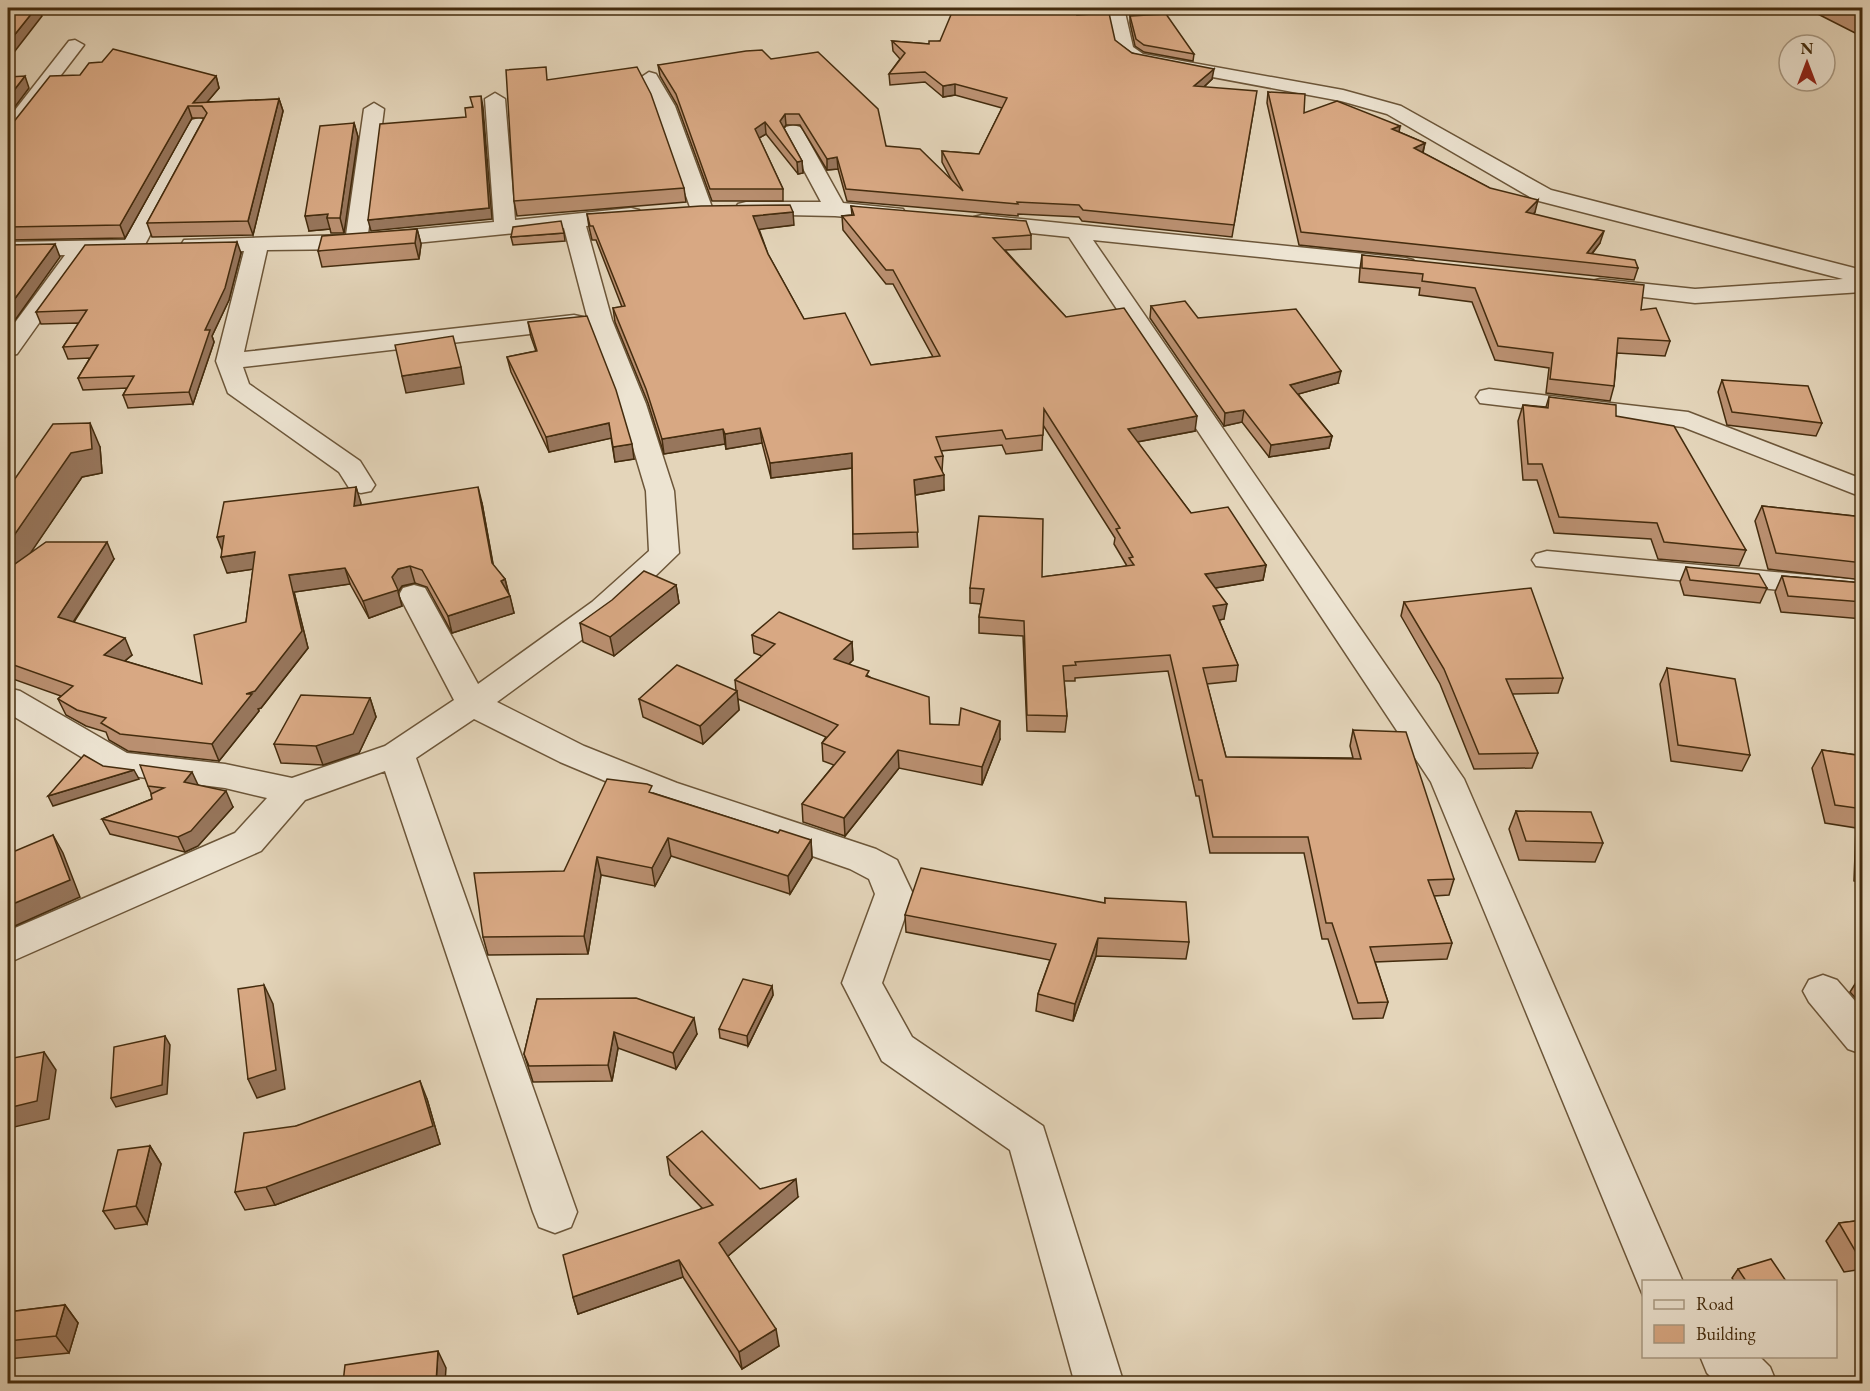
<svg xmlns="http://www.w3.org/2000/svg" width="1870" height="1391" viewBox="0 0 1870 1391" font-family="'EB Garamond',serif">
<style>
.lines{fill:none;stroke-linecap:round;stroke-linejoin:round}
.street-casing{stroke:#6c5639;stroke-width:3}
.street{fill:#ede4d2;fill-rule:evenodd}
.wall{fill:#ba9071;stroke:#442c0e;stroke-width:1.5}
.shaded-wall{fill:#97765c;stroke:#442c0e;stroke-width:1.5}
.building{fill:#d8a883;stroke:#442c0e;stroke-width:1.5}
</style>
<rect width="100%" height="100%" fill="#e4d5ba"/>
<filter id="stains"><feTurbulence type="fractalNoise" baseFrequency=".00333" numOctaves="4"/><feColorMatrix values="0 0 0 0 .2 0 0 0 0 .09 0 0 0 0 .02 0 0 0 .5 -.17"/></filter>
<radialGradient id="worn" r=".72"><stop offset=".6" stop-color="#630" stop-opacity="0"/><stop offset="1" stop-color="#630" stop-opacity=".3"/></radialGradient>
<g class="lines">
<defs>
<g id="street">
<path d="M1107,8H1124L1133,47L1143,54L1343,90L1401,106L1551,190L1862,270V292L1695,303L1592,291L1588,286L1592,281L1600,279L1695,289L1843,279L1535,200L1387,114L1341,101L1132,62L1116,50Z"/>
<path d="M75,40L84,45L15,135L8,137V119L69,41Z"/>
<path d="M649,72L656,74L675,106L713,210L710,215H694L691,210L655,106L640,78Z"/>
<path d="M495,93L505,99L515,220L631,208L639,210L642,215L639,220L586,226L612,320L646,404L674,491L679,553L614,616L497,702L584,746L677,783L876,849L897,860L913,894L882,983L912,1037L1043,1126L1124,1384H1075L1010,1150L882,1061L842,983L875,894L869,879L850,869L653,801L560,762L474,719L416,758L577,1212L571,1227L555,1233L539,1227L533,1212L385,771L305,800L261,851L8,963V931L235,833L267,798L225,788L108,773L8,713V688L20,691L127,753L225,764L292,778L385,746L454,700L399,595L403,588L414,585L425,588L478,684L592,602L649,551L646,491L620,404L588,320L564,228L356,249L267,250L244,352L574,315L583,317L586,322L583,327L574,329L243,367L249,384L360,461L375,485L371,491L361,493L351,491L339,472L228,393L216,361L244,251L192,252L184,250L181,245L184,240L346,235L364,109L374,103L384,109L368,234L494,222L485,99Z"/>
<path d="M199,118L206,120L209,124L141,252L88,254L17,354L8,356V332L65,255L8,256V242L125,240L189,124L192,120Z"/>
<path d="M793,125L800,127L803,131L843,203L903,209L906,214L903,219L895,221L835,216L738,214L735,209L738,204L746,202H821L783,131L786,127Z"/>
<path d="M982,215L1405,258L1413,260L1417,265L1413,270L1405,272L1093,240L1464,779L1683,1282H1644V1298L1431,782L1069,237L974,227L971,222L974,217Z"/>
<path d="M1489,389L1688,412L1862,479V497L1683,427L1480,403L1476,397L1480,391Z"/>
<path d="M1547,551L1862,580V598L1536,566L1532,560L1536,554Z"/>
<path d="M1823,975L1837,980L1862,1009V1054L1848,1049L1809,1002L1803,991L1809,980Z"/>
<path d="M1700,1356H1759L1770,1367L1777,1384H1718L1707,1373Z"/>
</g>
</defs>
<use href="#street" class="street-casing"/>
<use href="#street" class="street"/>
</g>
<g class="wall">
<path d="M986,8H1080L1078,15L1132,53L1212,79L1204,87L1255,102L1232,237L1082,221L1079,217L1018,214V216L847,201L838,169L827,170L800,125H786L784,128L802,161L803,173L798,174L766,134L759,138L783,189V201H712L677,105L660,76L658,65L771,59L886,146L951,179L942,162V151L979,154L1002,108L955,95L943,97L925,82L890,85L889,74L900,59L893,51L892,41L929,44L940,41L984,12Z"/>
<path d="M1806,8H1863V37Z"/>
<path d="M1130,16L1194,54L1193,61L1144,52L1135,46L1130,23Z"/>
<path d="M216,76L219,88L207,102L279,99L283,111L253,235L152,237L147,223L204,118H192L125,238L8,240V125Z"/>
<path d="M548,80L684,188L686,202L517,216L514,201Z"/>
<path d="M1268,92L1304,113L1400,126L1399,132L1425,143L1423,153L1535,212L1533,214L1600,243L1592,254L1638,268L1634,280L1299,245L1267,103Z"/>
<path d="M354,123L358,137L344,233H331L330,229L309,231Z"/>
<path d="M851,206L1031,235V249L1005,250L1066,317L1195,431L1137,442L1191,513L1266,565L1263,580L1215,588L1224,619L1219,620L1238,665L1236,681L1207,684L1226,757L1353,758L1350,746L1353,730L1454,879L1449,895L1434,896L1452,943L1447,959L1375,962L1388,1002L1383,1018L1353,1019L1328,939H1322L1304,853H1210L1199,796H1196L1168,671L1075,678V681H1064L1067,716L1065,732L1027,731L1023,636L979,633V617L981,604L970,603V588L1042,577L1127,566L1114,544L1115,538L1043,425L1042,450L1006,454L1002,445L941,451L943,456L942,471L944,490L915,495L918,547L853,549L852,468L771,478L762,443L726,449L725,444L664,454L648,403L615,322L613,308L622,307L596,240H592L589,227L587,214L794,225L759,229L768,254L804,319L871,365L933,357L893,284H886L843,230L842,216L852,215Z"/>
<path d="M417,229L421,244L419,259L322,267L318,251Z"/>
<path d="M564,233L565,241L513,245L511,237Z"/>
<path d="M241,253L229,300L212,336L214,342L193,404L128,408L123,395L127,388L83,390L78,378L90,358L68,359L63,347L79,323L41,324L36,312Z"/>
<path d="M1362,255L1641,310L1670,341L1665,356L1617,353L1614,386L1610,401L1546,393L1549,368L1495,360L1472,302L1419,295L1420,288L1359,282L1360,269Z"/>
<path d="M1151,306L1198,318L1338,383L1298,394L1332,436L1329,448L1269,457L1242,422L1224,426L1150,318Z"/>
<path d="M528,322L634,459L615,462L611,438L549,452L511,372L507,357L536,351L531,337Z"/>
<path d="M1722,380L1822,423L1816,436L1727,425L1718,392Z"/>
<path d="M1549,397L1616,416L1746,550L1739,566L1658,559L1651,539L1554,533L1537,480H1523L1518,421L1523,405L1546,407Z"/>
<path d="M100,447L102,473L82,477L30,553L114,559L74,622L132,655L125,661L202,684L246,622L253,569L227,573L356,487L361,505L482,503L493,565L505,579L514,613L452,633L427,587L415,583L402,586L398,592L402,606L369,618L350,584L294,592L308,648L261,708L258,709L259,711L219,761L128,751L109,740L106,732L86,726L66,715L58,699L61,696L10,678L8,673V483H12Z"/>
<path d="M1762,506L1863,517V580L1768,569L1755,521Z"/>
<path d="M1686,567L1767,588L1760,603L1684,595L1680,582Z"/>
<path d="M1782,576L1863,583V619L1781,612L1775,592Z"/>
<path d="M676,585L679,603L614,656L583,642L580,623Z"/>
<path d="M1404,602L1563,678L1558,693L1512,694L1538,753L1532,768L1474,769L1440,684L1401,616Z"/>
<path d="M752,635L852,642L853,660L849,664L870,677L930,724L1000,739L982,785L899,768L845,836L803,822L802,804L834,765L823,761L822,743L826,737L738,699L739,710L703,744L643,717L639,699L736,691L735,680L762,656L754,653Z"/>
<path d="M1667,668L1750,755L1742,771L1671,761L1660,684Z"/>
<path d="M370,698L376,717L359,753L323,765L281,763L274,744Z"/>
<path d="M1822,750L1863,756V883L1854,881L1856,828L1825,823L1812,768Z"/>
<path d="M198,785L233,807L198,846L185,852L110,834L102,819L152,799L151,793L148,786Z"/>
<path d="M653,793L778,833L811,840L812,858L790,894L671,856L655,886L601,875L588,954L488,955L483,937L564,871Z"/>
<path d="M1516,811L1603,843L1595,862L1519,860L1509,829Z"/>
<path d="M1105,898L1189,942L1186,959L1096,956L1073,1021L1036,1011L1038,994L1050,960L906,932L905,915L1105,903Z"/>
<path d="M1862,973H1863V1006L1850,992Z"/>
<path d="M772,986L773,995L748,1046L720,1038L719,1029Z"/>
<path d="M537,999L697,1034L676,1069L618,1048L612,1081L533,1082L524,1054Z"/>
<path d="M427,1099L440,1144L275,1205L245,1210L235,1192L296,1126Z"/>
<path d="M150,1146L161,1164L147,1224L115,1229L103,1211Z"/>
<path d="M667,1157L760,1189L798,1197L728,1256L779,1346L742,1369L683,1277L578,1314L573,1297L702,1208L670,1175Z"/>
<path d="M1863,1220V1269L1844,1272L1826,1241L1839,1223Z"/>
<path d="M1738,1269L1786,1281H1734L1732,1278Z"/>
<path d="M65,1305L78,1323L69,1353L8,1359V1312Z"/>
</g>
<g class="shaded-wall">
<path d="M36,8H39L42,16L8,60V43Z"/>
<path d="M1214,69L1212,79L1193,97L1194,86Z"/>
<path d="M25,76L29,88L8,116V98Z"/>
<path d="M216,76L219,88L203,107L202,106L193,103Z"/>
<path d="M955,84V95L943,97V86Z"/>
<path d="M481,96L483,107L492,219L371,231L368,220L489,208Z"/>
<path d="M279,99L283,111L253,235L248,221Z"/>
<path d="M188,106L192,118L125,238L120,225Z"/>
<path d="M785,114L786,125L781,132L780,121Z"/>
<path d="M765,122L766,134L756,140L755,129Z"/>
<path d="M354,123L358,137L344,233L340,218Z"/>
<path d="M1400,126L1398,138L1392,129Z"/>
<path d="M1425,143L1422,155L1414,148Z"/>
<path d="M837,157L838,169L827,170V159Z"/>
<path d="M802,161L803,173L798,174L797,162Z"/>
<path d="M1538,200L1535,212L1523,224L1526,212Z"/>
<path d="M793,212L794,225L755,230L753,216Z"/>
<path d="M328,214L327,218L330,229L309,231L305,216Z"/>
<path d="M417,229L421,244L419,259L415,243Z"/>
<path d="M1604,231L1600,243L1585,262L1587,253Z"/>
<path d="M237,242L241,253L229,300L212,336L214,342L193,404L189,392L205,330Z"/>
<path d="M55,244L60,257L8,330V308Z"/>
<path d="M461,367L464,384L406,393L402,376Z"/>
<path d="M1341,371L1338,383L1288,397L1290,385Z"/>
<path d="M1244,410L1242,422L1224,426L1225,413Z"/>
<path d="M1197,416L1195,431L1126,444L1128,429Z"/>
<path d="M90,423L100,447L102,473L82,477L17,573L8,553V544Z"/>
<path d="M609,423L612,438L549,452L546,437Z"/>
<path d="M760,428L762,443L726,449L725,434Z"/>
<path d="M723,429L725,444L664,454L662,439Z"/>
<path d="M1332,436L1329,448L1269,457L1271,445Z"/>
<path d="M632,444L634,459L615,462L613,447Z"/>
<path d="M852,453V468L771,478L770,463Z"/>
<path d="M944,475V490L915,495L914,480Z"/>
<path d="M356,487L361,503L359,522L354,506Z"/>
<path d="M478,487L482,503L496,580L492,563Z"/>
<path d="M224,536L223,553L217,537Z"/>
<path d="M107,542L114,559L66,633L58,617Z"/>
<path d="M255,552L261,568L227,573L221,557Z"/>
<path d="M1266,565L1263,580L1203,590L1205,574Z"/>
<path d="M410,566L415,583L402,586L398,592L402,606L369,618L363,601L392,577L398,569Z"/>
<path d="M345,568L350,584L294,592L308,648L261,708L258,709L259,711L219,761L212,744L246,694L289,575Z"/>
<path d="M505,579L509,596L501,581Z"/>
<path d="M676,585L679,603L614,656L610,637Z"/>
<path d="M510,596L514,613L452,633L448,616Z"/>
<path d="M1227,604L1224,619L1211,622L1213,606Z"/>
<path d="M125,638L132,655L112,671L104,655Z"/>
<path d="M852,642L853,660L835,677L834,659Z"/>
<path d="M737,691L739,710L703,744L700,726Z"/>
<path d="M370,698L376,717L359,753L323,765L316,746Z"/>
<path d="M1000,721V739L982,785V767Z"/>
<path d="M898,750L899,768L845,836L844,818Z"/>
<path d="M134,770L139,779L53,806L48,796Z"/>
<path d="M192,772L199,787L184,782Z"/>
<path d="M226,791L233,807L198,846L185,852L178,837Z"/>
<path d="M53,835L63,853L80,897L8,929V906Z"/>
<path d="M668,838L671,856L655,886L652,868Z"/>
<path d="M811,840L812,858L790,894L788,876Z"/>
<path d="M597,857L601,875L588,954L584,936Z"/>
<path d="M1098,938L1096,956L1073,1021L1075,1004Z"/>
<path d="M264,985L273,1004L285,1089L257,1098L248,1079Z"/>
<path d="M772,986L773,995L748,1046L747,1036Z"/>
<path d="M694,1018L697,1034L676,1069L673,1053Z"/>
<path d="M614,1032L618,1048L612,1081L608,1065Z"/>
<path d="M165,1036L170,1045L167,1094L116,1107L111,1098Z"/>
<path d="M44,1052L56,1070L49,1119L10,1128L8,1124V1108Z"/>
<path d="M420,1081L427,1099L440,1144L275,1205L266,1187Z"/>
<path d="M150,1146L161,1164L147,1224L136,1206Z"/>
<path d="M796,1179L798,1197L722,1261L719,1243Z"/>
<path d="M679,1260L683,1277L578,1314L573,1297Z"/>
<path d="M65,1305L78,1323L69,1353L56,1336Z"/>
<path d="M776,1329L779,1346L742,1369L739,1352Z"/>
<path d="M438,1351L446,1368L445,1383H436Z"/>
</g>
<g class="building">
<path d="M8,8H36L8,43Z"/>
<path d="M986,8H1078L1077,15L1109,13L1115,40L1132,53L1214,69L1194,86L1257,91L1234,225L1083,210L1079,205L1017,202L1018,204L846,189L837,157L827,159L799,114H785L780,121L802,161L797,162L765,122L755,129L783,189H710L676,94L658,65L746,51L762,50L771,59L818,52L878,109L886,146L920,149L963,191L942,151L979,154L1007,98L955,84L943,86L925,72L889,74L905,53L892,41L929,44V41H940L953,10L984,12Z"/>
<path d="M1166,14L1194,54L1144,45L1136,39L1130,16Z"/>
<path d="M113,49L216,76L193,103L279,99L248,221L147,223L207,113L202,106H188L120,225L8,227V125L12,124L50,76L80,75L89,63L102,62Z"/>
<path d="M546,67L547,80L637,67L651,94L684,188L514,201L506,70Z"/>
<path d="M25,76L8,98V77Z"/>
<path d="M1268,92L1305,94L1304,113L1337,101L1400,126L1392,129L1425,143L1414,148L1490,188L1538,200L1526,212L1604,231L1587,253L1635,260L1638,268L1301,232Z"/>
<path d="M481,96L489,208L368,220L380,124L466,117L465,108L473,107L470,97Z"/>
<path d="M354,123L340,218H327L328,214L305,216L320,126Z"/>
<path d="M790,205L793,212L753,216L768,254L804,319L845,313L871,365L940,356L893,270H886L842,216L854,215L851,206L1026,221L1031,235L993,238L1066,317L1124,308L1197,416L1128,429L1191,513L1228,507L1266,565L1205,574L1227,604L1213,606L1238,665L1203,668L1226,757L1361,759L1353,730L1406,732L1454,879L1428,880L1452,943L1370,947L1388,1002L1358,1003L1332,923H1326L1308,837H1213L1202,780H1199L1170,655L1075,662L1076,665L1063,666L1067,716L1027,715L1024,621L979,617L984,589L970,588L979,516L1043,519L1042,577L1134,565L1129,558L1133,557L1116,529L1120,528L1044,409L1043,435L1006,439L1002,430L936,437L943,456L935,457L944,475L914,480L918,532L853,534L852,453L770,463L760,428L725,434L723,429L662,439L646,389L613,308L625,306L593,226H590L587,214L701,206Z"/>
<path d="M561,221L564,233L511,237L513,227Z"/>
<path d="M417,229L415,243L318,251L322,236Z"/>
<path d="M237,242L225,288L205,330H210L189,392L123,395L134,376L78,378L98,345L63,347L87,310L36,312L85,245Z"/>
<path d="M55,244L8,308V245Z"/>
<path d="M1362,255L1644,285L1641,310L1656,308L1670,341L1618,338L1614,386L1550,379L1553,353L1498,346L1475,288L1422,281L1423,274L1362,268Z"/>
<path d="M1185,301L1198,318L1296,309L1341,371L1290,385L1332,436L1271,445L1244,410L1225,413L1151,306Z"/>
<path d="M587,316L616,390L632,444L613,447L609,423L546,437L507,357L537,351L528,322Z"/>
<path d="M453,336L461,367L402,376L395,345Z"/>
<path d="M1722,380L1808,386L1822,423L1732,412Z"/>
<path d="M1549,397L1616,405V416L1674,426L1746,550L1664,542L1657,523L1559,517L1542,464H1528L1523,405L1548,408Z"/>
<path d="M90,423L92,449L71,453L8,544V483H12L53,424Z"/>
<path d="M356,487L354,506L478,487L492,563L505,579L501,581L510,596L448,616L422,570L410,566L398,569L392,577L398,590L363,601L345,568L289,575L302,631L255,691L246,694H252L212,744L120,734L101,723L106,718L77,710L58,699L73,686L8,663V569L46,542H107L58,617L125,638L104,655L202,684L194,635L246,622L255,552L221,557L224,536L217,537L224,502Z"/>
<path d="M1762,506L1863,517V563L1776,553Z"/>
<path d="M1686,567L1759,574L1767,588L1690,580Z"/>
<path d="M644,571L676,585L610,637L580,623L612,600Z"/>
<path d="M1782,576L1863,583V602L1788,596Z"/>
<path d="M1531,588L1563,678L1506,679L1538,753L1479,754L1444,669L1404,602Z"/>
<path d="M779,612L852,642L834,659L869,671L866,676L929,697L930,724L959,725L961,708L1000,721L982,767L898,750L844,818L802,804L845,752L822,743L838,725L735,680L775,644L752,635Z"/>
<path d="M677,665L737,691L700,726L639,699Z"/>
<path d="M1667,668L1735,679L1750,755L1678,745Z"/>
<path d="M301,695L370,698L353,734L316,746L274,744Z"/>
<path d="M1822,750L1863,756V809L1835,805Z"/>
<path d="M84,755L103,766L134,770L48,796Z"/>
<path d="M140,765L192,772L184,782L226,791L191,831L178,837L102,819L152,799L151,794L164,788L148,786Z"/>
<path d="M607,779L647,784L652,786L649,792L778,833L780,830L811,840L788,876L668,838L652,868L597,857L584,936L483,937L474,873L564,871Z"/>
<path d="M1516,811L1591,812L1603,843L1526,841Z"/>
<path d="M53,835L70,880L8,906V854Z"/>
<path d="M921,868L1105,903V898L1186,902L1189,942L1098,938L1075,1004L1038,994L1056,944L905,915Z"/>
<path d="M743,979L772,986L747,1036L719,1029Z"/>
<path d="M264,985L276,1070L248,1079L238,989Z"/>
<path d="M636,998L694,1018L673,1053L614,1032L608,1065L529,1066L524,1054L537,999Z"/>
<path d="M165,1036L162,1085L111,1098L114,1047Z"/>
<path d="M44,1052L37,1101L8,1108V1059Z"/>
<path d="M420,1081L433,1126L266,1187L235,1192L244,1133L296,1126Z"/>
<path d="M702,1131L760,1189L796,1179L719,1243L776,1329L739,1352L679,1260L573,1297L563,1255L713,1205L667,1157Z"/>
<path d="M150,1146L136,1206L103,1211L118,1150Z"/>
<path d="M1863,1220V1253L1857,1254L1839,1223Z"/>
<path d="M1771,1259L1786,1281H1746L1738,1269Z"/>
<path d="M65,1305L56,1336L8,1341V1312Z"/>
<path d="M438,1351L436,1383H343L345,1365Z"/>
</g>
<rect width="1870" height="1391" fill="none" stroke="#e4d5ba" stroke-width="30"/>
<rect x="9" y="9" width="1852" height="1373" fill="none" stroke="#442c0e" stroke-width="3"/>
<rect x="15" y="15" width="1840" height="1361" fill="none" stroke="#442c0e" stroke-width="1.5"/>
<rect x="1642" y="1280" width="195" height="78" fill="#ede4d2" stroke="#a99a84" stroke-width="1.5"/>
<rect x="1654" y="1300" width="30" height="9" fill="#ede4d2" stroke="#a99a84" stroke-width="1.5"/>
<text x="1696" y="1310" font-size="18" fill="#442c0e">Road</text>
<rect x="1654" y="1325" width="30" height="18" fill="#d8a883" stroke="#a99a84" stroke-width="1.5"/>
<text x="1696" y="1340" font-size="18" fill="#442c0e">Building</text>
<g transform="translate(1807 63)"><circle r="28" fill="#ede4d2" stroke="#a99a84" stroke-width="1.5"/>
<path d="M0-4.5L10 22L0 15L-10 22Z" fill="#8f2418"/>
<text y="-9" font-size="16" font-weight="bold" text-anchor="middle" fill="#442c0e">N</text>
</g>
<rect width="100%" height="100%" filter="url(#stains)"/>
<rect width="100%" height="100%" fill="url(#worn)"/>
</svg>
